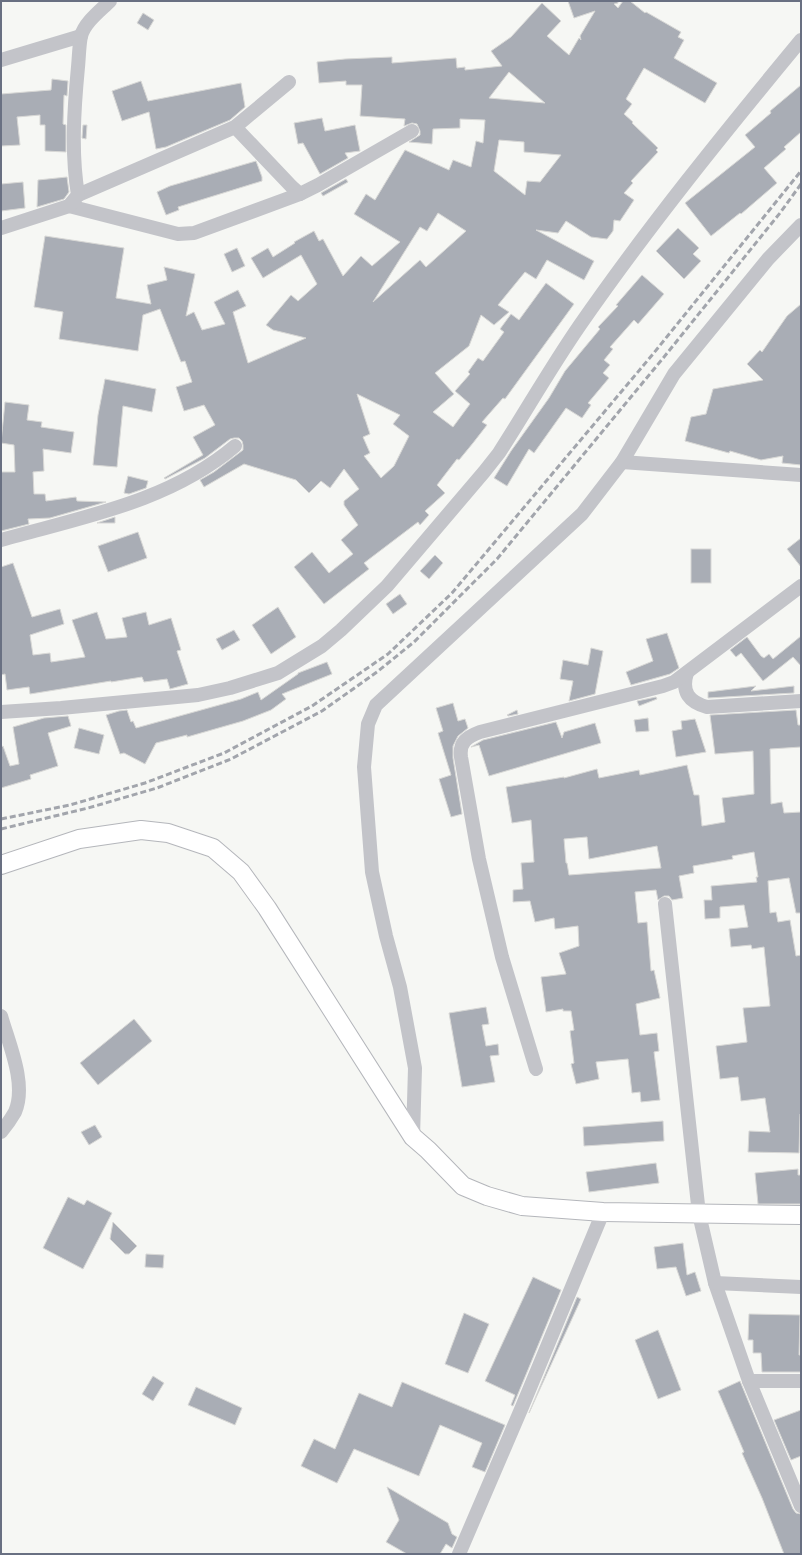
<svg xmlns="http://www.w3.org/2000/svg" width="802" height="1555" viewBox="0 0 802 1555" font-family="'DM Sans',sans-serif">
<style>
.building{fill:#a9adb5;stroke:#d8d8d6;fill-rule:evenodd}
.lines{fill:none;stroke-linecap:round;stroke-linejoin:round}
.major-casing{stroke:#b4b6bb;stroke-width:20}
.minor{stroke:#c3c4c9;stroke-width:14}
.major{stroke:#fff;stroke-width:18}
.rail{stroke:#a2a5ac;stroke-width:3;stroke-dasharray:6 3;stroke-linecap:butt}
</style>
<rect width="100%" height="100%" fill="#f6f7f4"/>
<g class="building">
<path d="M568,1H618V3L614,4L618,8L623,1H630L645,13L646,12L681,32L678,37L684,40L674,58L717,83L705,103L644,68L626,99L632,104L624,114L633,122L632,123L658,148L656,150L658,152L631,181L633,183L624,193L634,200L620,221L614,220L613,231L607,239L591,237L566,221L558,233L536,230L594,261L584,280L547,260L536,279L525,272L498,305L509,312L494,325L481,315L469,346L435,373L454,394L433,412L453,427L470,404L455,391L470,374L468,372L478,358L483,361L504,332L500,329L511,314L519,320L546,283L574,304L505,399L503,398L482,422L487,425L473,443L459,460L457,459L437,485L445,493L425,511L429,515L420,525L418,522L364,563L369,569L324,604L294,567L312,552L329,573L353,554L341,540L358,525L344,505V501L359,489L344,469L330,488L321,481L309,493L296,480L244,464L204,487L200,480L214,472L243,450V445L242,441L239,438H234L230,439L205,458L165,479L164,478L203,455L193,437L215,425L204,405L184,411L176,387L192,382L185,361L181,362L160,309L143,315L138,351L59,339L63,312L34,307L45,236L124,248L116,298L151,304L147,285L167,280L164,267L195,274L186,316L194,312L202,330L225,324L214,302L238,290L246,306L233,312L248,363L306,338L273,330L266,325L291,295L298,301L317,284L301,255L263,278L251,258L268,248L273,257L295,243L294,242L314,231L319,241L323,239L343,276L361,256L372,266L400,242L354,214L366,194L375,200L405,150L449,170L453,160L471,167L476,141L483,143L485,120L460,119V128L433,129L432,144L409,142L420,135V131L417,124L412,123L404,126L405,119L360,116L362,85H346V81L319,83L317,62L345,59L392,57V63L456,58L457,68L465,67V70L502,66L491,51L511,37L542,3L561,21L547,36L569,55L579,38L581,40L580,36L595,11L574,18ZM509,72L545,103L489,98ZM499,140L524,142V152L561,155L540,182L527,181L525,195L494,171ZM438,213L466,231L426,267L420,260L373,302L420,227L427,231ZM357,394L400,415L393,424L409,436L394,466L381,478L364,456L370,453L363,437L370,434Z"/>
<path d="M143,13L154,20L148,30L137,23Z"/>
<path d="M52,79L68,81L67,96L64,95L63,124L66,125V152L45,151V125H40V115L17,117L20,145L1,146V94L51,90Z"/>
<path d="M141,81L148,101L241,83L245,107L230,120L166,147L156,149L149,112L122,121L112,91Z"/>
<path d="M801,85V132L784,147L786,149L764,168L777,183L741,214L740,213L711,236L685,203L755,147L745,135L771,113L770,111Z"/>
<path d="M322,118L325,131L355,125L360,151L345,153L348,158L320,174L303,143L298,144L294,123Z"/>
<path d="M83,125H87L86,139L82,138Z"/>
<path d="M256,161L262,177V181L178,207L179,210L166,215L157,192L170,186Z"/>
<path d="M67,177L69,192L64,199L37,207L38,180Z"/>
<path d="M346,179L348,182L323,196L321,193Z"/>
<path d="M23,182L25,208L1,211V184Z"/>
<path d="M678,228L699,248L693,254L701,261L684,279L656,251Z"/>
<path d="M237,248L245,266L232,272L224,254Z"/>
<path d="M642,275L664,294L638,324L634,320L610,347L613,349L604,360L610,365L603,373L609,378L588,403L591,405L582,418L566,408L534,453L529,449L507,486L494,478L511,451L549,398L565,371L600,329L598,327L618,306L616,305Z"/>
<path d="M801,304V465L782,463L783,456L761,460L730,451L729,453L685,441L691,417L706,414L713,389L763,380L747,364L760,350L762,352L787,316Z"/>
<path d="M105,379L156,389L152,412L123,406L117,467L93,465L98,415Z"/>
<path d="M5,402L29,405L27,420L42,422L41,427L74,432L71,453L43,449L44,471L33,472L34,494H45L46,501L76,497L77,501L106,502L50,518L28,519L29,524L1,531V472H15L14,445L1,443Z"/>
<path d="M128,476L148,481L146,488L129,494L124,493Z"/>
<path d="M115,517V523H97Z"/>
<path d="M138,532L147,558L108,572L98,546Z"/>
<path d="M801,538V567L787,549Z"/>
<rect x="691" y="549" width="20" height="34"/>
<path d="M435,555L443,563L429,579L420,571Z"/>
<path d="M13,563L32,617L60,609L64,624L30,635L33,655L50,653L51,662L85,657L72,620L97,612L106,639L127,637L122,618L146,612L149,625L171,618L181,650L177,651L188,684L170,689L167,679L144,682L142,677L111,682V681L30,694L29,687L7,690L5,674L1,675V567Z"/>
<path d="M400,594L407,604L393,614L386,604Z"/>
<path d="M278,607L296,637L271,654L252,625Z"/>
<path d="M234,630L240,640L222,650L216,639Z"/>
<path d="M667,633L679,668L670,674L631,685L626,672L653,661L646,639Z"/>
<path d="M801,636V666L793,657L763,681L741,653L736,657L730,650L747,637L761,656L764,658L769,654L773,659Z"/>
<path d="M591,648L603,651L595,694L569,701L573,681L560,679L563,660L588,665Z"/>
<path d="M327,662L332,674L282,694L286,699L271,710L243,721L187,737V735L156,743L145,764L124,753L120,754L106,715L119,711L127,710L131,722L133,721L136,728L241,699L258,692L261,700L298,674V673Z"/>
<path d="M756,686L751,691L794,686V693L708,698V692Z"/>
<path d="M656,697L657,699L639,706L637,701Z"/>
<path d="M453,703L458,721L465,719L468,728L458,736L453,746V758L462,814L451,817L439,779L451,775L438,733L443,731L436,708Z"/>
<path d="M517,710L518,714L508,716L507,715Z"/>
<path d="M796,710L798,725H801V747L770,749L771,804L782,802L784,813L801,812V913H796L789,878L768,881L770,913L776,912L778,922L790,920L796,956L801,955V1114H800L799,1153L748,1152L749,1131L770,1132L765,1098L741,1101L738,1077L720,1079L716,1046L747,1042L743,1008L770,1006L764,947L752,949L751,945L731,947L729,929L748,927L744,905L720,907V918L705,919L704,900H712L711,886L757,882L756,877H758L754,852L732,856L733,859L693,866L694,873L679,876L683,898L672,900L669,896H664L658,900L656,890L635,892L638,923L647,922L651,971L654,970L660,998L636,1004L640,1035L657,1033L659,1051L654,1052L660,1100L641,1102L640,1092L632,1093L628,1059L596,1062L599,1079L576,1084L571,1064L574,1063L570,1031L574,1030L571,1011H563V1009L546,1012L541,977L566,974L559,953L579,946L578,926L555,929L554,918L535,922L530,901L513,902V890L523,889L521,863L534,862L531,820L512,823L506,787L564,777V778L597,769L599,778L639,770L640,775L687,765L694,795H699L702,826L725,822L722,798L754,794L753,751L715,754L710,715ZM587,837L589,859L657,846L661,868L569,875L567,863H566L564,839Z"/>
<path d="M68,716L71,726L48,733L58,766L30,775L31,779L1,788V747L3,746L10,766L19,764L13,727L44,718Z"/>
<path d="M648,718L649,731L636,732L634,720Z"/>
<path d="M695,719L706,752L676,757L672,731L682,729L681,721Z"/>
<path d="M556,722L562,738L564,732L595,723L601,743L489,776L479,745L471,747L483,740Z"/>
<path d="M79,728L104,735L99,754L74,748Z"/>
<path d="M486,1007L489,1024L482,1025L486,1046L498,1044L499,1055L490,1056L495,1082L462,1087L449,1013Z"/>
<path d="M134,1019L152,1041L98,1085L80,1063Z"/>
<path d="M663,1121L664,1141L584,1146L583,1127Z"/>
<path d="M95,1125L102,1137L89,1145L81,1132Z"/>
<path d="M656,1163L659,1183L589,1192L586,1172Z"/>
<path d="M798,1169V1175H801V1204H758L755,1173Z"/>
<path d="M68,1197L84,1205L87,1200L112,1213L83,1269L43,1248Z"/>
<path d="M113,1222L137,1246L129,1254H125L110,1239Z"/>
<path d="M683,1243L687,1275L695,1272L701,1291L686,1296L676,1267L657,1269L654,1247Z"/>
<path d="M146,1254L164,1255L163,1268L145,1267Z"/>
<path d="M533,1277L561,1290L513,1406L511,1405L515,1395L485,1381Z"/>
<path d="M577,1297L581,1299L529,1413Z"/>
<path d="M464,1313L489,1324L468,1373L445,1364Z"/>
<path d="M749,1314L800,1315L799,1355H801V1372H762L761,1353H753V1340H748Z"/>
<path d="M658,1330L681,1390L658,1399L635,1340Z"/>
<path d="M153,1376L164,1383L153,1401L142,1394Z"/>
<path d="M740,1381L793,1509L796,1513L801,1514V1554H784L762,1498L742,1453L744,1452L718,1391Z"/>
<path d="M402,1382L505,1425L485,1472L472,1467L482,1443L440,1425L419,1476L354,1449L337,1483L301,1466L314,1439L335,1449L359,1393L392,1407Z"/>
<path d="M196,1387L242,1408L235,1425L188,1405Z"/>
<path d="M801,1410V1456L791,1460L774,1420Z"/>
<path d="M387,1487L448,1523L452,1534L457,1537L452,1548L446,1544L440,1554H407L386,1542L399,1520Z"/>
</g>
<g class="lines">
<defs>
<path id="major" d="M1,865L79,839L141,830L168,833L213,848L241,872L267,908L413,1137L428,1150L463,1186L487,1196L522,1206L603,1212L801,1215"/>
</defs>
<use href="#major" class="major-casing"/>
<g class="minor">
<path d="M1,60L81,36"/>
<path d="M235,127L292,187L300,194L318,185L412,131"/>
<path d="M78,195L235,127L289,82"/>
<path d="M69,206L178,234L194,233L300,194"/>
<path d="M1,228L69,206L78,195C71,153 74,109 78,67C79,57 79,46 81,36C85,22 100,11 110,1"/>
<path d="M622,462L801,475"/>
<path d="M1,540C82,517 169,502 235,446"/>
<path d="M687,673C681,692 689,702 707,707L801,701"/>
<path d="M1,712L61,708L198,695L230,688L278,673L322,646L341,630L387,586L484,472L499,453C526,411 551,367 580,325C648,227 724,133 801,40"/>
<path d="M665,904L699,1214L715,1283L749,1381L801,1506"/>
<path d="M1,1016C9,1044 27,1084 15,1112C11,1119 6,1126 1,1132"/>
<path d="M536,1069L502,957L479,859L461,757C459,742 467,737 480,732L663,686L674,682L801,586"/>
<path d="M413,1137L415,1068L400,987L386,936L372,872L364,767L368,724L376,705L582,514L622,462L674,374L768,259L801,225"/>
<path d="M715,1283L801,1287"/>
<path d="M749,1381H801"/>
<path d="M459,1554L522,1407L603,1212"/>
</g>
<use href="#major" class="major"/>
<g class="rail">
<path d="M1,819L70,805L145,783L224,753L312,706L388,654L452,593L653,354L801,171"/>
<path d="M1,829L88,808L157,788L231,759L322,711L377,672L414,642L497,559L664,357L780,213L801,184"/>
</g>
</g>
<rect width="802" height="1555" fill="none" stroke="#697082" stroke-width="4"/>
</svg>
